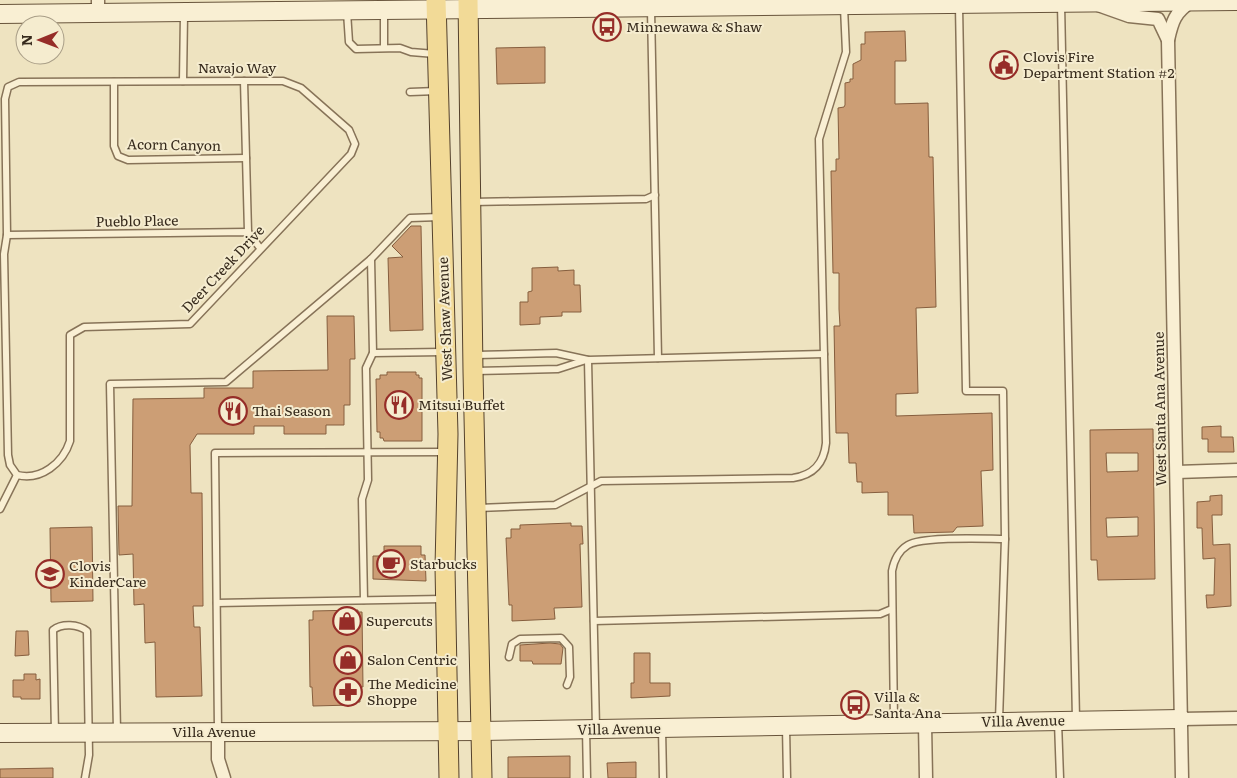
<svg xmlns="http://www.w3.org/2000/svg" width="1237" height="778" viewBox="0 0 1237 778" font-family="Literata,serif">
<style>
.building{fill:#cc9e75;stroke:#865e3e;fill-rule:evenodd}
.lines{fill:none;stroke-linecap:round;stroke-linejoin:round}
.lane-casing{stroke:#877358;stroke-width:9}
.street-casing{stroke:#877358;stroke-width:15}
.secondary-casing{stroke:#68543b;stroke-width:20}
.primary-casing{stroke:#54412c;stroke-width:21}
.lane{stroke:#f9efd3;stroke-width:6}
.street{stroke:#f9efd3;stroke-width:12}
.secondary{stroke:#f9efd3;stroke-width:18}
.primary{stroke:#f2da97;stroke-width:19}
.labels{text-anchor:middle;stroke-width:4;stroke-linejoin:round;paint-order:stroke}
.poi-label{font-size:14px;fill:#362a1c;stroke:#f5eccf;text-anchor:start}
.street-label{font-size:14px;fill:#362a1c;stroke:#f5eccf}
</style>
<rect width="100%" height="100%" fill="#eee3c0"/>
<g class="building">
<path d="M905,31L906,61H895V104L928,103L929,157H933L936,307L916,308L918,393L896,394V416L992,413L993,470L981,471L983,526L957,527L953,532L914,533L913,515H888V492L862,493V482H857L856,463H849L848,433H836L834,326H840L839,309V273H833L831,171H836V159H839L838,108L844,107L845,105V83L850,82V79H853V64L861,60V44H865V32Z"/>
<path d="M545,47V83L497,84L496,48Z"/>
<path d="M411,226H421L423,330L390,331L388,258L403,257L392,246Z"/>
<path d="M558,267V271L574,270V285H580L581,312H562V316L540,317V324L520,325V302H528V292L532,291V268Z"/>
<path d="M327,316H354L355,359H350V405H344V425H326V434H284V426H254V434H197L190,445L191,493H202L203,606H193L194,627H200L202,696L156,697L155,642L145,643L144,604L134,605L133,554L119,555L118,506H132L133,399L204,398V388H253V371L328,370Z"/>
<path d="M387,372H416V375H419V378H422V441H384L383,438H380V432H377L376,379H380V375H387Z"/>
<path d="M1221,426V437H1233L1234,452H1208V439H1202V427Z"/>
<path d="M1153,429L1155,579L1098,580L1097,560H1091L1090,430ZM1106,453H1138V471L1107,472ZM1138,517V536L1107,537L1106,518Z"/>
<path d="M1222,495V515H1212L1213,545L1230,544L1231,606L1207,608L1206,595H1214L1215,558L1203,559L1202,528H1197V502L1210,501V496Z"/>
<path d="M571,523V526H582L583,544H580L582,607L554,608L555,619L512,621V605H509L506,538H511V529H520V525Z"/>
<path d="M92,527L93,601L51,602L50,528Z"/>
<path d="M384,546H421V555H425L426,581L373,579V556H384Z"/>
<path d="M358,610V612H362L363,687H359L360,702H352V705L313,706L312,687H310L309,620H313V611Z"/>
<path d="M16,631H28L29,655L15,656Z"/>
<path d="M550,643L560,644L563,648L561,664H533L532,661H520V645Z"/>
<path d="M634,653H650V683H670V696L631,698V683H634Z"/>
<path d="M24,674H36V680L40,679V699H21V697H13V680H24Z"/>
<path d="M570,756V778H508V757Z"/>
<path d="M636,762V778H608L607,763Z"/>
<path d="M53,768V778H0V769Z"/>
</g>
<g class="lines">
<defs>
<g id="lane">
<path d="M1061,4L1076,719"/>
<path d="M959,6L966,391H1003L1005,539L999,720"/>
<path d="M651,10L658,358"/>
<path d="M347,12L349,42L356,49L400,48L411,52L435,54"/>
<path d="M384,47V11"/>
<path d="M183,81L184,14"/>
<path d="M244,81H283L301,88L349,130L355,144L351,154L190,324L84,327L70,335V441C63,463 41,481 17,475L10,465L8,455L4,254L7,235L5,99L8,87L19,82Z"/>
<path d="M244,81L248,232"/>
<path d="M114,82V146L118,156L128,160L246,158"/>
<path d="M410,92L437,91"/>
<path d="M472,202L646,199L655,195"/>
<path d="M7,235L248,232L260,248"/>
<path d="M373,353L443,352"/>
<path d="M476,355L556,353L588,360L824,354"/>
<path d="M588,360L596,728"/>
<path d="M475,371L558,369L586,360"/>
<path d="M478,508L555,505L601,481L793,478C813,475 824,464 826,443L819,139L846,52L844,7"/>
<path d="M0,509L17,475"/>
<path d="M364,600L362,499L368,480L366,368L373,353L371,259"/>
<path d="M217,603L443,599"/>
<path d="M594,621L880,614L892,609"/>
<path d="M509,657L512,644L520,639L561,638L569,647L570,677L567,685"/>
<path d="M894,722L892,571C894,560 898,551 908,545C923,536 985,539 1005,539"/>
<path d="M1058,722L1060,778"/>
<path d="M786,727L787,778"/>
<path d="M586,729L587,778"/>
<path d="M662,729L663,778"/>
<path d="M218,730L215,453L445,452"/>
<path d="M117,731L110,384L226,382L371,259L410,218L440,217"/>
<path d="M55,733L53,630C62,623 78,624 87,631L89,755L85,778"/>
</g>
<g id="street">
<path d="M98,0V13"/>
<path d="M1098,5L1129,16L1158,19L1168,40"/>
<path d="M1177,472L1237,470"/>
<path d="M1181,719L1237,718"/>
<path d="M925,724L926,778"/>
<path d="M218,732V759L224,778"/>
<path d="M1182,778L1168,40C1172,22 1175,12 1191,2"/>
</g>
<g id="secondary">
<path d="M0,14L1237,1"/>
<path d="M0,733L482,731L1181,719"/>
</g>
<g id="primary">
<path d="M436,0L448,434L445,567L449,778"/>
<path d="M468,0L473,371L482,778"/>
</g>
</defs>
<use href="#lane" class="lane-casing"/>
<use href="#street" class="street-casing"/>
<use href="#secondary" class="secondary-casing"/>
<use href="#primary" class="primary-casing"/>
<use href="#lane" class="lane"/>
<use href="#street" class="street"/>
<use href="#secondary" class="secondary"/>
<use href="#primary" class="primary"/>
</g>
<defs>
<symbol id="bus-ring" viewBox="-11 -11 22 22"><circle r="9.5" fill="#f5eccf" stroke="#962d28" stroke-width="1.5"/><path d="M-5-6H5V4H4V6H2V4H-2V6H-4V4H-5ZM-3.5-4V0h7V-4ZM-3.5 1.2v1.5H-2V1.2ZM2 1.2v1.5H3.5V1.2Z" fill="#962d28"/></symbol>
<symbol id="civic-ring" viewBox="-11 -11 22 22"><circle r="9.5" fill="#f5eccf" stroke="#962d28" stroke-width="1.5"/><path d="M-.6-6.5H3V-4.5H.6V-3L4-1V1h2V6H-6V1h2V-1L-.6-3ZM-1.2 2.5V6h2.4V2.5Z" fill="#962d28"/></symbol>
<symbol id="restaurant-ring" viewBox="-11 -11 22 22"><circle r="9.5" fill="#f5eccf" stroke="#962d28" stroke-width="1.5"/><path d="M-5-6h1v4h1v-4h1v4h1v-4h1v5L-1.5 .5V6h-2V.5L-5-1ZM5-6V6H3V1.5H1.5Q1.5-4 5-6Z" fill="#962d28"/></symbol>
<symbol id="cafe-ring" viewBox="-11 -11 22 22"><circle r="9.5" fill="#f5eccf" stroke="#962d28" stroke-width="1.5"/><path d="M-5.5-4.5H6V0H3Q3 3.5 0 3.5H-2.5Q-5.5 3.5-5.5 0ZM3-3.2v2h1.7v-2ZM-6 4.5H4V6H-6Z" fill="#962d28"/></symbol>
<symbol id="school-ring" viewBox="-11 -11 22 22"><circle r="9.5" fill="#f5eccf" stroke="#962d28" stroke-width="1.5"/><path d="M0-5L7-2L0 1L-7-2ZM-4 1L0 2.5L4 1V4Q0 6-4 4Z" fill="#962d28"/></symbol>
<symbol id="shop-ring" viewBox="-11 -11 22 22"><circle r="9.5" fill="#f5eccf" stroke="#962d28" stroke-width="1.5"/><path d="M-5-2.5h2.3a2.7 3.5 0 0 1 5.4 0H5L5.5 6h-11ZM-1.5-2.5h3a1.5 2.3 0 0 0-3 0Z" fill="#962d28"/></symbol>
<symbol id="pharmacy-ring" viewBox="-11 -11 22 22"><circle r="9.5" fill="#f5eccf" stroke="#962d28" stroke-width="1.5"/><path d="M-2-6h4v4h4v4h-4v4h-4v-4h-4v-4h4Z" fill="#962d28"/></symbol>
</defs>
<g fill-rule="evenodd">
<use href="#bus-ring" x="591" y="11" width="32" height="32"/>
<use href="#civic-ring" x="988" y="49" width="32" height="32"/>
<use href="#restaurant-ring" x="383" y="389" width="32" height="32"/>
<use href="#restaurant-ring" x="217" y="395" width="32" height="32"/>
<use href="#cafe-ring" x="375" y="548" width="32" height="32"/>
<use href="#school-ring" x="34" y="558" width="32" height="32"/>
<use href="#shop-ring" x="331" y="605" width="32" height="32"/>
<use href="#shop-ring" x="332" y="644" width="32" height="32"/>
<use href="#pharmacy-ring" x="332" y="676" width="32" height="32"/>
<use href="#bus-ring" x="839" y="689" width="32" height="32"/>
</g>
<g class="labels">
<g class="poi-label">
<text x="626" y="32">Minnewawa &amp; Shaw</text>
<text x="1023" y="62">Clovis Fire<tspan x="1023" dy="16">Department Station #2</tspan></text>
<text x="418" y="410">Mitsui Buffet</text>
<text x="252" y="416">Thai Season</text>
<text x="410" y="569">Starbucks</text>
<text x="69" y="571">Clovis<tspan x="69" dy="16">KinderCare</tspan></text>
<text x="366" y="626">Supercuts</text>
<text x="367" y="665">Salon Centric</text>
<text x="367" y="689">The Medicine<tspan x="367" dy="16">Shoppe</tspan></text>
<text x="874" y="702">Villa &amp;<tspan x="874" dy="16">Santa Ana</tspan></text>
</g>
<g class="street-label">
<text x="237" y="73">Navajo Way</text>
<text transform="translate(174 145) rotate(1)" y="5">Acorn Canyon</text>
<text transform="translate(137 221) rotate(-1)" y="5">Pueblo Place</text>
<text transform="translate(223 269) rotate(-47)" y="5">Deer Creek Drive</text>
<text transform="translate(445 319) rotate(-92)" y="5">West Shaw Avenue</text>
<text transform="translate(1160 409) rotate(-91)" y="5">West Santa Ana Avenue</text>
<text transform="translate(1023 721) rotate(-1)" y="5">Villa Avenue</text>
<text transform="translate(619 729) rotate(-1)" y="5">Villa Avenue</text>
<text x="214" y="737">Villa Avenue</text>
</g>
</g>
<g transform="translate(40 40) rotate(269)"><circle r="24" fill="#f5eccf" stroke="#a99e87"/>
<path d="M0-4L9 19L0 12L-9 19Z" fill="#962d28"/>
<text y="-8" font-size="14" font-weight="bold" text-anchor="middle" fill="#362a1c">N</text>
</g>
</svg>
